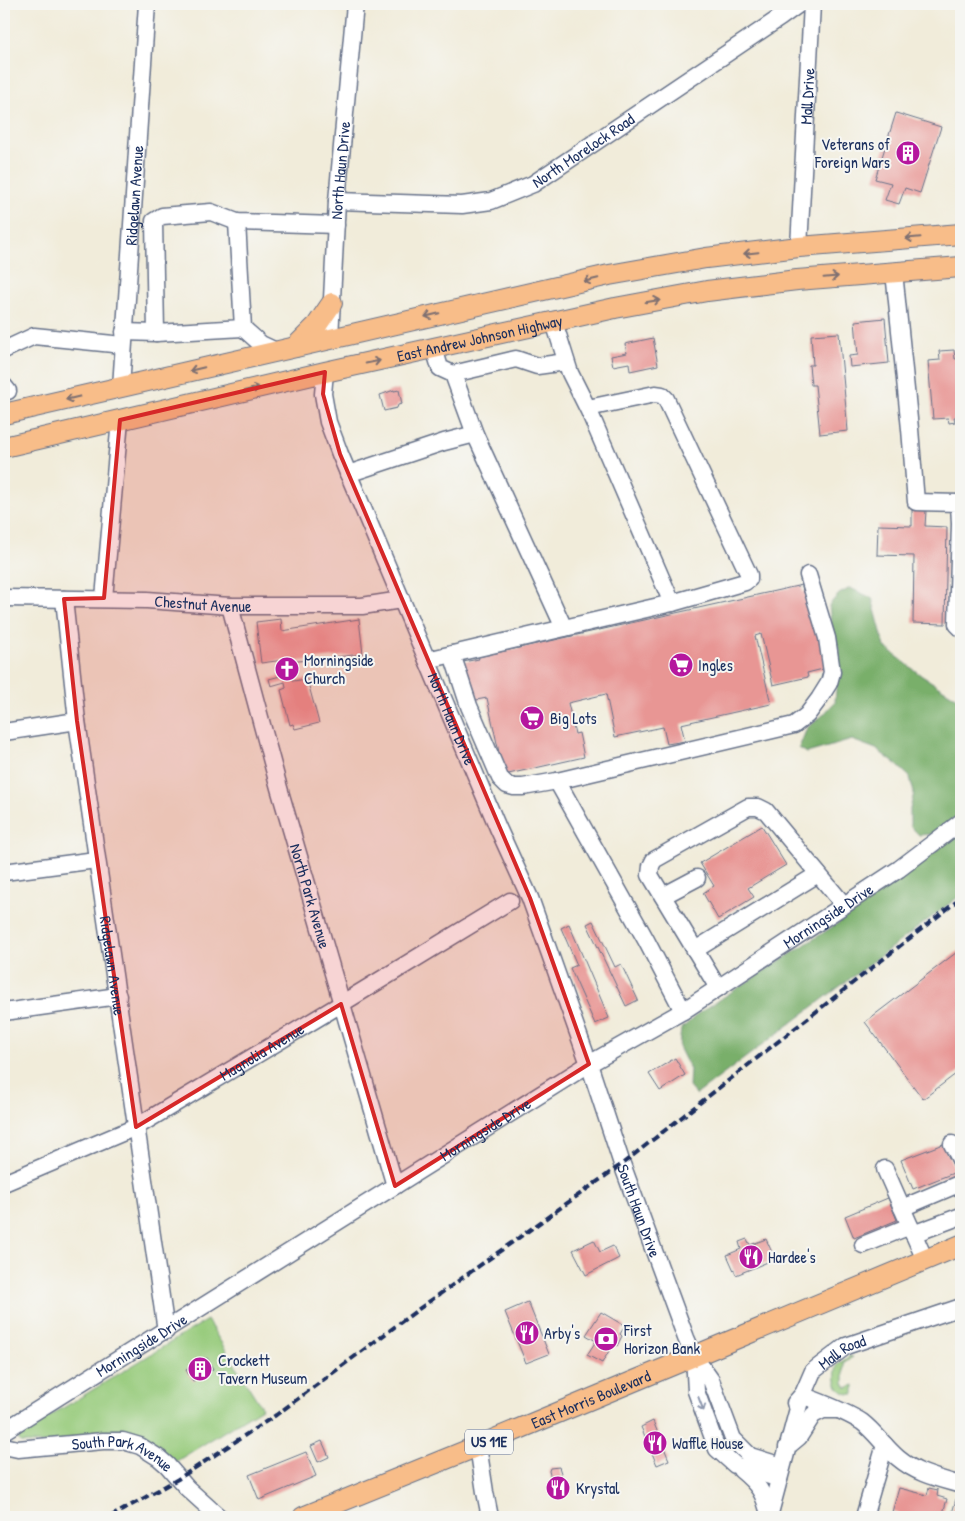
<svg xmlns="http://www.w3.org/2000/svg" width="965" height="1521" viewBox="0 0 965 1521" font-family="'Patrick Hand',sans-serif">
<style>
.green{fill:#97cb7b;stroke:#597d6c}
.forest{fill:#79af6b;stroke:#4a6f64}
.building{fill:#e89694}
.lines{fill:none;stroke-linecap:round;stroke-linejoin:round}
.minor-casing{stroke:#667189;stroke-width:19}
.major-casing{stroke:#667189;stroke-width:22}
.minor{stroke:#fff;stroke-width:16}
.major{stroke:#f8bd89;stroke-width:20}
.rail{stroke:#1b2f5e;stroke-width:4;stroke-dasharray:8 4;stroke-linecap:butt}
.oneway{stroke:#7e6f71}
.oneway2{stroke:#8d97ae}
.marked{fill:#d62828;fill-opacity:0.2;stroke:#d62828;stroke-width:4;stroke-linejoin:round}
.labels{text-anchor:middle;stroke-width:4;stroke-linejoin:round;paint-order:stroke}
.shield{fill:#f6f6f2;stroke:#5d6b8a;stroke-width:1}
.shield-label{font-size:15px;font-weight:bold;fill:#1b2f5e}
.street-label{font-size:16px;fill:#1b2f5e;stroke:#f6f6f2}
.poi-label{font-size:16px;fill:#1b2f5e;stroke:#f6f6f2;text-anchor:start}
</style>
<rect width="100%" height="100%" fill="#f6f6f2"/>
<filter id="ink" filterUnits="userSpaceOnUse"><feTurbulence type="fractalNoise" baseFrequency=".02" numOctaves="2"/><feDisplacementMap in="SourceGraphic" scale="10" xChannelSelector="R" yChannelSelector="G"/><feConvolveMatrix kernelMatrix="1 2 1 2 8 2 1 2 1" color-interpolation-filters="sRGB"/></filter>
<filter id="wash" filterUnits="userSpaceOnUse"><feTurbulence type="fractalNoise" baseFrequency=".0096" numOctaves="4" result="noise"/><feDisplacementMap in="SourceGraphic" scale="20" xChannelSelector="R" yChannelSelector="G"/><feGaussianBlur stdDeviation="1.12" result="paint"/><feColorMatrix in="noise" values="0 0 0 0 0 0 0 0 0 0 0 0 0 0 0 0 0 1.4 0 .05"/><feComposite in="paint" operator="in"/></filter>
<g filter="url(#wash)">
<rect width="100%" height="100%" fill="#f1ecda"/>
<g class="green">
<path d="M207,1320L262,1408L175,1462L152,1445L20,1443L18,1438L22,1433Z"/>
<path d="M850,1356L853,1357L844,1362V1383L847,1388L854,1385V1394C837,1396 832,1378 838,1364Z"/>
</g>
<g class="forest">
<path d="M850,588L872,598L885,647L922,676L961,700V814L934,834L919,835L910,826V809L914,793L910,777L897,765L876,749L852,740L807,753L799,748L807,728L823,715L835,702L839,650L831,624L829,605L839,594Z"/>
<path d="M961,832V895L696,1095L689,1087L690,1069L679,1047L681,1029L699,1013L840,922Z"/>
</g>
<g id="blocks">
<g class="building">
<path d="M896,113L941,127L920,193L905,188L899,204L885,200L891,183L875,179Z"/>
<path d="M885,318L889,363L850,367L849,356L858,355L855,321Z"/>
<path d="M839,333L848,431L820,434L815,385H811L809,365H813L811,335Z"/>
<path d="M653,338L658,365L630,371L629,363L613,366L611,356L627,353L625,344Z"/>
<path d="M954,350L955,359L961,358V417H954L955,422L949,423L948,418L933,419L928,361L940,360L939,351Z"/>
<path d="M394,390V391L399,390L402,404L398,405L397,408L384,411L380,395Z"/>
<path d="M912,510L926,511L925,526L947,527L945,624L913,623L914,556L877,555L878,525L912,526Z"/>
<path d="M802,585L803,592L809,590L827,668L807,673L808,677L773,685L761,634L755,636L771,704L681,724L685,741L667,744L663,727L615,737L606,694L568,703L575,734L579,733L584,757L504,775L487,698L471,701L463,662L479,659L478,657Z"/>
<path d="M281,619L282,631L359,619L363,654L289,662L293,681L307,679L319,723L295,729L293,724L290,725L281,690L286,688L285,682L271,686L269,679L284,675L282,663H284V660L261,663L256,622Z"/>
<path d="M762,826L786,865L748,888L754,897L718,919L703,893L714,886L700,863Z"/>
<path d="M593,921L615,967L621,964L638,1000L626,1006L587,924Z"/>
<path d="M569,924L609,1018L595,1024L570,968L577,965L561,928Z"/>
<path d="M961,949V1070L923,1099L865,1022Z"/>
<path d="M675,1058L685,1075L660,1091L649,1074Z"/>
<path d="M943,1144L956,1172L913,1189L901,1160Z"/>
<path d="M888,1198L897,1220L854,1238L845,1216Z"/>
<path d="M747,1239L750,1245L766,1239L775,1259L736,1275L727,1255L741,1249L739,1242Z"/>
<path d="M594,1240L600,1252L613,1246L619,1258L586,1275L573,1250Z"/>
<path d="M528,1302L549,1354L526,1363L505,1312Z"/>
<path d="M601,1312L625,1326L620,1334L622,1336L617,1346L613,1344L602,1363L587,1355L596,1341L586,1335Z"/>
<path d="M207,1358L213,1369L193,1381L186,1370Z"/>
<path d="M653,1421L669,1460L657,1465L641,1427Z"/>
<path d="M322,1441L329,1457L318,1462L311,1446Z"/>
<path d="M306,1452L316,1476L259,1500L249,1475Z"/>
<path d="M559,1467L563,1479H561L564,1494L556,1497L549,1471L550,1468Z"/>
<path d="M899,1488L927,1495L929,1488L938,1490L937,1496L947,1499L942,1517H897L898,1514L892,1512Z"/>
<path d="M956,1499L961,1501V1517H951Z"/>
</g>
</g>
</g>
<g filter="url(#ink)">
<use href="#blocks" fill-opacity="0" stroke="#667189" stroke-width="1"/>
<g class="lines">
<defs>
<g id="minor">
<path id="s1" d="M337,201L462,205L491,201L533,184L781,17L799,4"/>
<path id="s2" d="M799,247L812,4"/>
<path d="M894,272L910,429L916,502L959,503L960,524L957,624L961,628"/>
<path d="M243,328L261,344L276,351"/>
<path d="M124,332L156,333L154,221L162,216L211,212L237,222L336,225"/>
<path d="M156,333L243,328L237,222"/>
<path id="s3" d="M330,338L337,201L355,4"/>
<path d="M434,348L440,368L453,374L475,434L564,628"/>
<path d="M4,350L34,336L123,345"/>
<path id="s4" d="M325,372L323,394L328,422L340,454L498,828L530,898L589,1064L622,1164L686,1338L694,1356L711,1380L733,1439L750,1456L782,1466"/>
<path d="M453,374L516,359L537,366L566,362"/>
<path d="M4,386L8,391"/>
<path id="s5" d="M121,387L147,4"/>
<path d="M588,408L655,394L662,395L666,399L749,575V579L745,582L672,603"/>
<path d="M348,474L444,442L475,434"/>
<path id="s6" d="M4,598L147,600L230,606H362L401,600"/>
<path d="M104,598L120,420"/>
<path id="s7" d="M64,599L77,721L166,1331"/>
<path id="s8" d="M230,606L279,788L395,1186"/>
<path d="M452,654L469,706L500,778L507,785L514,787H523L557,781L794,725L807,715L819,699L829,683L832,672L827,638L808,575"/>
<path d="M427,660L672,603L589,411L570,373L554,322"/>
<path d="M4,732L77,721"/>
<path d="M557,781L646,940L683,1011"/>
<path d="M4,872L96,860"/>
<path d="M663,896L697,878"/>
<path d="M695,950L818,874"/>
<path d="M718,988L650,875L651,866L654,860L748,807H758L766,811L844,905"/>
<path d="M4,1012L118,996"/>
<path d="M952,1144L961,1161"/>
<path d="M885,1169L925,1260"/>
<path id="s9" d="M4,1183L136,1127L341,1004L510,901"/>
<path d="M902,1208L961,1183"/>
<path d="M913,1234L961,1216"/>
<path d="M863,1245L910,1226"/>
<path d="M694,1356L696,1391L717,1449L735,1465L779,1479"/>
<path d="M795,1403L802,1395C822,1403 843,1410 862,1422C875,1432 885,1447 898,1458C917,1474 937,1478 961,1485"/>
<path id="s10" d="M4,1431L589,1064L683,1011L899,869L961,822"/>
<path id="s11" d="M4,1446L18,1449L103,1441H123L140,1446L159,1458L167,1465L187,1488L219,1517"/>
<path d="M478,1446L485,1492L490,1517"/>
<path d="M787,1447L799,1437L813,1415L823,1410H837"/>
<path d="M741,1470C758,1484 764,1492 769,1515"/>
<path id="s12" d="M769,1517L800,1401L813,1371L846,1346L961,1307"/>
<path d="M864,1517L885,1445"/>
</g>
<g id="major">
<path d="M295,347L317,325L332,303"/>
<path d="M4,414L609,275L706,258L799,247L961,234"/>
<path id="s13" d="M4,447L325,372L615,308L707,291L797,280L961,267"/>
<path id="s14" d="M303,1517L478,1446L961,1245"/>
</g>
</defs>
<use href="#minor" class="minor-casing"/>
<use href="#major" class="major-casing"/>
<use href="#minor" class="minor"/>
<use href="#major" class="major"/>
<path class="rail" d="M110,1517L178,1479L276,1415L416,1311L622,1164L961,898"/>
</g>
<defs><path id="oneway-shaft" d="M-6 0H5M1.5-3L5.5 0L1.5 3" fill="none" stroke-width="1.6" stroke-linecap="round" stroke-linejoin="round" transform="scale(1.25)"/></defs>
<g class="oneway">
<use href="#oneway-shaft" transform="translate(913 238) rotate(175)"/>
<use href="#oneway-shaft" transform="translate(751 253) rotate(174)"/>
<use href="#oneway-shaft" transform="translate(831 277) rotate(-5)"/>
<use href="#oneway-shaft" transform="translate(591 280) rotate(167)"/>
<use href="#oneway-shaft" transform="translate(653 301) rotate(-10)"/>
<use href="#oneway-shaft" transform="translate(432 315) rotate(167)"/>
<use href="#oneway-shaft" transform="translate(373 362) rotate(-12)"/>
<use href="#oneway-shaft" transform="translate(197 369) rotate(167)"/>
<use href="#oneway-shaft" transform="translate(252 389) rotate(-13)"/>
<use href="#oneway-shaft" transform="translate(73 398) rotate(167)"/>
</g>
<use class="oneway2" href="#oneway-shaft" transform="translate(701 1404) rotate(69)"/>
</g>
<path class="marked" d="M325,372L323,394L340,454L530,898L589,1064L395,1186L341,1004L136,1127L77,721L64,599L104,598L120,420Z"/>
<defs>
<symbol id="building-disc" viewBox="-11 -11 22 22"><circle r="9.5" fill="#b5179e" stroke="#f6f6f2"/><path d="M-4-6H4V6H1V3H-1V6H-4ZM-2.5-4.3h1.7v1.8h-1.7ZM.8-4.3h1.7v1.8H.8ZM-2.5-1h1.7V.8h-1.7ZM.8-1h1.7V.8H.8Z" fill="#fff"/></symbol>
<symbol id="supermarket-disc" viewBox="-11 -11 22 22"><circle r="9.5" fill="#b5179e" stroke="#f6f6f2"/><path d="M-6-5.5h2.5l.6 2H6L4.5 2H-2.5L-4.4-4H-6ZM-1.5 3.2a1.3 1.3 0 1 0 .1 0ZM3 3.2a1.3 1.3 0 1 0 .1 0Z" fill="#fff"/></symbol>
<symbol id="church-disc" viewBox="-11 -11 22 22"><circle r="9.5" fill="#b5179e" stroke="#f6f6f2"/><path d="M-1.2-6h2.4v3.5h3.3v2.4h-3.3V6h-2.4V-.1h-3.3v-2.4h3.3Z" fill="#fff"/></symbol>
<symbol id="restaurant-disc" viewBox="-11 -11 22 22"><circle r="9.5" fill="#b5179e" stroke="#f6f6f2"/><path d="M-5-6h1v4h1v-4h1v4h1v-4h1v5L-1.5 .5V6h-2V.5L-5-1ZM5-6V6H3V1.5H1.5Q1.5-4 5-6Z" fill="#fff"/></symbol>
<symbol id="bank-disc" viewBox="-11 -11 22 22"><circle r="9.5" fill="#b5179e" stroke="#f6f6f2"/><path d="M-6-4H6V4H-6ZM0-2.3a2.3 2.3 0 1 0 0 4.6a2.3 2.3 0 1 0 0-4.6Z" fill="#fff"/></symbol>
</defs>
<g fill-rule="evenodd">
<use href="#building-disc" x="894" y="139" width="28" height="28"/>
<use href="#supermarket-disc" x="667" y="651" width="28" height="28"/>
<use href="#church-disc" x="273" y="655" width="28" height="28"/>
<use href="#supermarket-disc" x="518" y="704" width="28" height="28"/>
<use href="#restaurant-disc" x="737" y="1243" width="28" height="28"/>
<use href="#restaurant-disc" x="513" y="1319" width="28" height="28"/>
<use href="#bank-disc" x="592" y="1325" width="28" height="28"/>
<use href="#building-disc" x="186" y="1355" width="28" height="28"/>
<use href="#restaurant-disc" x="641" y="1429" width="28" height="28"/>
<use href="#restaurant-disc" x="544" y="1474" width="28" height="28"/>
</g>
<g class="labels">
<rect class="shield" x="465" y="1429.5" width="48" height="25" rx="4"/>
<g class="shield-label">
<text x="489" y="1447">US 11E</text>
</g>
<g class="street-label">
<text dy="6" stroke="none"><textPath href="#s2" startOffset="151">Mall Drive</textPath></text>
<text dy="6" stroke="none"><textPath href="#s1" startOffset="260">North Morelock Road</textPath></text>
<text dy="6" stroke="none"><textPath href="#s3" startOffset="168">North Haun Drive</textPath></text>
<text dy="6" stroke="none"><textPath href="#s5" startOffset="192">Ridgelawn Avenue</textPath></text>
<text dy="6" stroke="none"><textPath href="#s13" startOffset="488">East Andrew Johnson Highway</textPath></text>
<text dy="6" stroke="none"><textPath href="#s6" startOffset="199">Chestnut Avenue</textPath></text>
<text dy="6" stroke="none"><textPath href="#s4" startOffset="372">North Haun Drive</textPath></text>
<text dy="6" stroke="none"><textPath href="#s8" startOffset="301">North Park Avenue</textPath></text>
<text dy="6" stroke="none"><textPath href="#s10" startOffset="972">Morningside Drive</textPath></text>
<text dy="6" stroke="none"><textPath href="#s7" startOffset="370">Ridgelawn Avenue</textPath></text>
<text dy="6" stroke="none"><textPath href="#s9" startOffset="290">Magnolia Avenue</textPath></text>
<text dy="6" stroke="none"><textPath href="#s10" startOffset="568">Morningside Drive</textPath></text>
<text dy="6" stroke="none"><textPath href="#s4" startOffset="899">South Haun Drive</textPath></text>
<text dy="6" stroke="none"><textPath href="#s10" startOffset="162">Morningside Drive</textPath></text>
<text dy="6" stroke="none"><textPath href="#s12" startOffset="188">Mall Road</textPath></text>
<text dy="6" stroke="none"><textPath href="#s14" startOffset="311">East Morris Boulevard</textPath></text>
<text dy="6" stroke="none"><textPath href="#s11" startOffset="122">South Park Avenue</textPath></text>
</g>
<g class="poi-label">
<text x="890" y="150" text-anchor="end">Veterans of<tspan x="890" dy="18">Foreign Wars</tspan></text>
<text x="304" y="666">Morningside<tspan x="304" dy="18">Church</tspan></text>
<text x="698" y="671">Ingles</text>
<text x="550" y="724">Big Lots</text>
<text x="768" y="1263">Hardee's</text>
<text x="624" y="1336">First<tspan x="624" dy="18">Horizon Bank</tspan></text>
<text x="544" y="1339">Arby's</text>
<text x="218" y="1366">Crockett<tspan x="218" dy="18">Tavern Museum</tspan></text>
<text x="672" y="1449">Waffle House</text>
<text x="576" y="1494">Krystal</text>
</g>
</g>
<rect width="965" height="1521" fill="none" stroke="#f6f6f2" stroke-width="20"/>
</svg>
